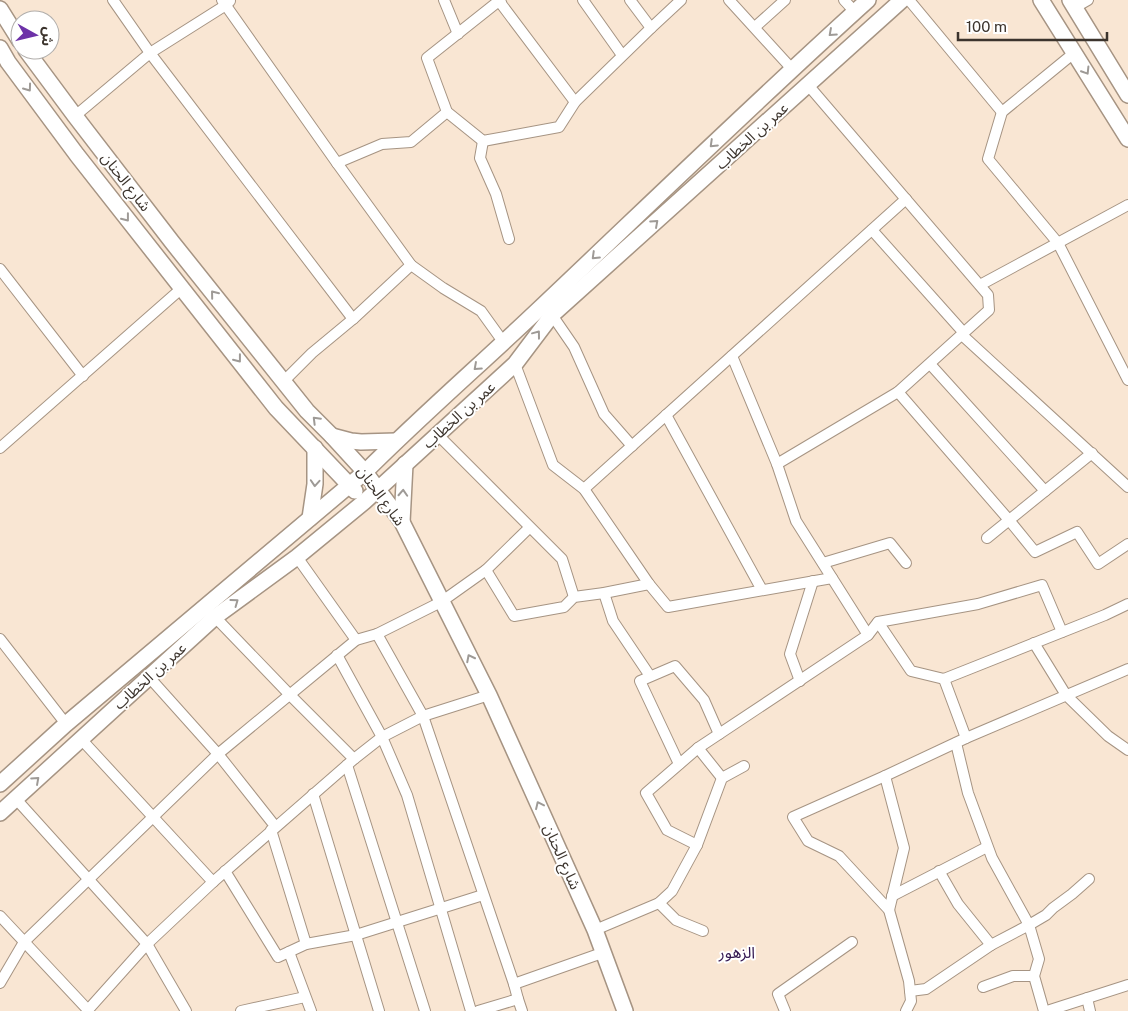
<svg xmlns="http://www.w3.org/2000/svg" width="1128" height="1011" viewBox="0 0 1128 1011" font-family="'Public Sans','Noto Sans Arabic',sans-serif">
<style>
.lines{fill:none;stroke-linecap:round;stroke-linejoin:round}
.street-casing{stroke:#a69483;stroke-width:12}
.secondary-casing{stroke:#a69483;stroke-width:18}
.street{stroke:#fff;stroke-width:10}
.secondary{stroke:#fff;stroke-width:15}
.oneway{stroke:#9e9a96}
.labels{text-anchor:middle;stroke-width:4;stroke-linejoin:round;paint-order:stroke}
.street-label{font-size:15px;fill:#3c342d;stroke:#fff}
.neighbourhood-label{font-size:16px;fill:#341851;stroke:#fff}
</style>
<rect width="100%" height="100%" fill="#f9e6d3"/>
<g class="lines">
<defs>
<g id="street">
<path d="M113,0L150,53L353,319"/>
<path d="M222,0L337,163L411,265L443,288L481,311L504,343"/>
<path d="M444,0L458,34"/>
<path d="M500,0L427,58L447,112L483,141L559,127L575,102L651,28L681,0"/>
<path d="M500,0L502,5L575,102"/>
<path d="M583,0L622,55"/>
<path d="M630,0L651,28"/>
<path d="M729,0L792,69"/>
<path d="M844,0L855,12"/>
<path d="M909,0L1002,112"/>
<path d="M1074,8L1088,0"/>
<path d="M755,27L785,0"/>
<path d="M1074,53L1002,112L988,159L1058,243L1128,380"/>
<path d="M75,116L150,53L226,5L230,1"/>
<path d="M483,141L480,158L496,194L509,239"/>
<path d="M337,163L382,144L411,142L447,112"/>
<path d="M872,230L964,333"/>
<path d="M0,269L83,376"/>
<path d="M980,285L1128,205"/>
<path d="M552,315L574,347L604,414L632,446"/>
<path d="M962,335L1128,487"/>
<path d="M732,356L777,464L796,521L868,635"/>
<path d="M515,364L553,465L584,489L649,584L668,607L832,578"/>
<path d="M930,364L1045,491"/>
<path d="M284,381L312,353L353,319L411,265"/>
<path d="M898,392L1009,520L1035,552L1077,532L1098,564L1128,544"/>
<path d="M666,415L762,590"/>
<path d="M437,434L562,559L574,597"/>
<path d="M0,448L182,288"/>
<path d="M777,464L898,392L989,310L988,295L808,85"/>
<path d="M584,489L906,199"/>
<path d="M987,538L1092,453"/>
<path d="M297,557L356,640"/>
<path d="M823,563L890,543L906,563"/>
<path d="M486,570L514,616L564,607L574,597L604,593L649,584"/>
<path d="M604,593L613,621L650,676"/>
<path d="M215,617L290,695L354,759"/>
<path d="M878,622L911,671L944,679L1105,615L1128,604"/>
<path d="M377,634L423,716L514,984L518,999L522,1011"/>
<path d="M0,639L66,724"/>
<path d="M1034,643L1066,695L1108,736L1128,750"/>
<path d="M337,655L382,737L407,795L471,1011"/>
<path d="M149,677L218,754L275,826"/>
<path d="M944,679L966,738"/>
<path d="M800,681L790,654L813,581"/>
<path d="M81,739L213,882"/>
<path d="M956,743L968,793L992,858L1029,925L1039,959L1034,976L1044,1011"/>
<path d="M698,748L722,778"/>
<path d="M679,764L640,681L675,666L704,700L719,734"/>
<path d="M347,765L425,1011"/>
<path d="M885,776L904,848L889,910"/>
<path d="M313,794L379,1011"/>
<path d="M16,799L147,944L186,1011"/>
<path d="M271,830L306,944"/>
<path d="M697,845L667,830L646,793L698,748L868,635L878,622L978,604L1042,585L1062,632"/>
<path d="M225,871L278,957L306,944L356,935L483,895"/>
<path d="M939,871L958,904L991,945"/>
<path d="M892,896L987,847"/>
<path d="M659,903L676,920L703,931"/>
<path d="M0,916L88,1010"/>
<path d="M595,930L659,903L672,891L697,845L722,778L744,766"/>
<path d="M289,952L311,1011"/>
<path d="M0,983L24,942L218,754L356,640L377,634L441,602L486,570L529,528"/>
<path d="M514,984L602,953"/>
<path d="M983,987L1013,976H1034"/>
<path d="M910,991L926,989L991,945L1029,925L1046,915L1053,908L1072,894L1089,879"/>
<path d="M1087,998L1090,1011"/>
<path d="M87,1011L147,944L213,882L354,759L382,737L423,716L489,695"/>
<path d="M241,1011L305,997"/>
<path d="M478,1011L518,999"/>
<path d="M785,1011L778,994L852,942"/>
<path d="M906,1011L911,1001L909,981L889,910L839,856L808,841L793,817L885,776L966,738L1128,669"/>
<path d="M1047,1011L1128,985"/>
</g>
<g id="secondary">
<path d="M1041,0L1128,139"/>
<path d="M1070,0L1128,95"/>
<path d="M0,9L20,41"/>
<path d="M0,48L8,62L77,155L276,408L355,491"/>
<path d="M26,50L75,116L172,242L307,411L332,436L365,472L402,522L489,695L595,930L625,1011"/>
<path d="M332,436L351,441L361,442L396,441"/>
<path d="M310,518L315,484V448"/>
<path d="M402,522L405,464"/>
<path d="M0,784L66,724L365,472C421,416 481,364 538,310C648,206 756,101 868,0"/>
<path d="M0,813L215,617L297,557L364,502L515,364L552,315L902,0"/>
</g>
</defs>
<use href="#street" class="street-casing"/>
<use href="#secondary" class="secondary-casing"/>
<use href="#street" class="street"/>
<use href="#secondary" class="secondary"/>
</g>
<defs><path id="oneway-chevron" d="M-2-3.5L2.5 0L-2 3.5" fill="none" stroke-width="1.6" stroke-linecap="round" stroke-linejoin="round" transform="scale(1.25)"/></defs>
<g class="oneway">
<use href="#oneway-chevron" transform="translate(832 33) rotate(138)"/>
<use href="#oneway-chevron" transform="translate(1086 71) rotate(58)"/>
<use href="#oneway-chevron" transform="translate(28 88) rotate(54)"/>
<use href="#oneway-chevron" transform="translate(713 144) rotate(136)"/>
<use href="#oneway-chevron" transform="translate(126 218) rotate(52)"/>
<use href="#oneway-chevron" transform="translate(655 223) rotate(-42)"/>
<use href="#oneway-chevron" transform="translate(595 256) rotate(136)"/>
<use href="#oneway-chevron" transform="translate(214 294) rotate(-129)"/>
<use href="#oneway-chevron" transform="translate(537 334) rotate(-53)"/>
<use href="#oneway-chevron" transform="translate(238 359) rotate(52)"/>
<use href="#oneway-chevron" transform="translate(477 367) rotate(138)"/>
<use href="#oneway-chevron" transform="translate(316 420) rotate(-135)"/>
<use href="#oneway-chevron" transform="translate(315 483) rotate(94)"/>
<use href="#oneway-chevron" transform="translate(403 493) rotate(-87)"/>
<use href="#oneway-chevron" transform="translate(235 602) rotate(-36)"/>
<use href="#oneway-chevron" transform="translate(470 658) rotate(-117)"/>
<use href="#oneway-chevron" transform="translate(36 780) rotate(-42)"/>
<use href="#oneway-chevron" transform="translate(539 805) rotate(-115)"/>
</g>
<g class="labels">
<g class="street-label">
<text transform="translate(752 136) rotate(-42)" y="5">عمر بن الخطاب</text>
<text transform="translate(126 182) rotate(52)" y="5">شارع الحنان</text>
<text transform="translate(459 415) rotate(-42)" y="5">عمر بن الخطاب</text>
<text transform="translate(381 496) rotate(54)" y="5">شارع الحنان</text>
<text transform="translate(150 676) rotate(-42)" y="5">عمر بن الخطاب</text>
<text transform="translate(562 857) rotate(66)" y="5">شارع الحنان</text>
</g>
<g class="neighbourhood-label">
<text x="737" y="958">الزهور</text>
</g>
</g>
<g transform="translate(35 35) rotate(98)"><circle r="24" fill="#ffffff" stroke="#b1aeab"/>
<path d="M0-4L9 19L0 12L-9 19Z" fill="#6d32a8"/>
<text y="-8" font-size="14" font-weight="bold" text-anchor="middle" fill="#3c342d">ش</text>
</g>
<path d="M958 32v8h149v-8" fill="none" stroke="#3c342d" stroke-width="2.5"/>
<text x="966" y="32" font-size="15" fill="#3c342d" stroke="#ffffff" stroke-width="4" paint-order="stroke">100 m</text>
</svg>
